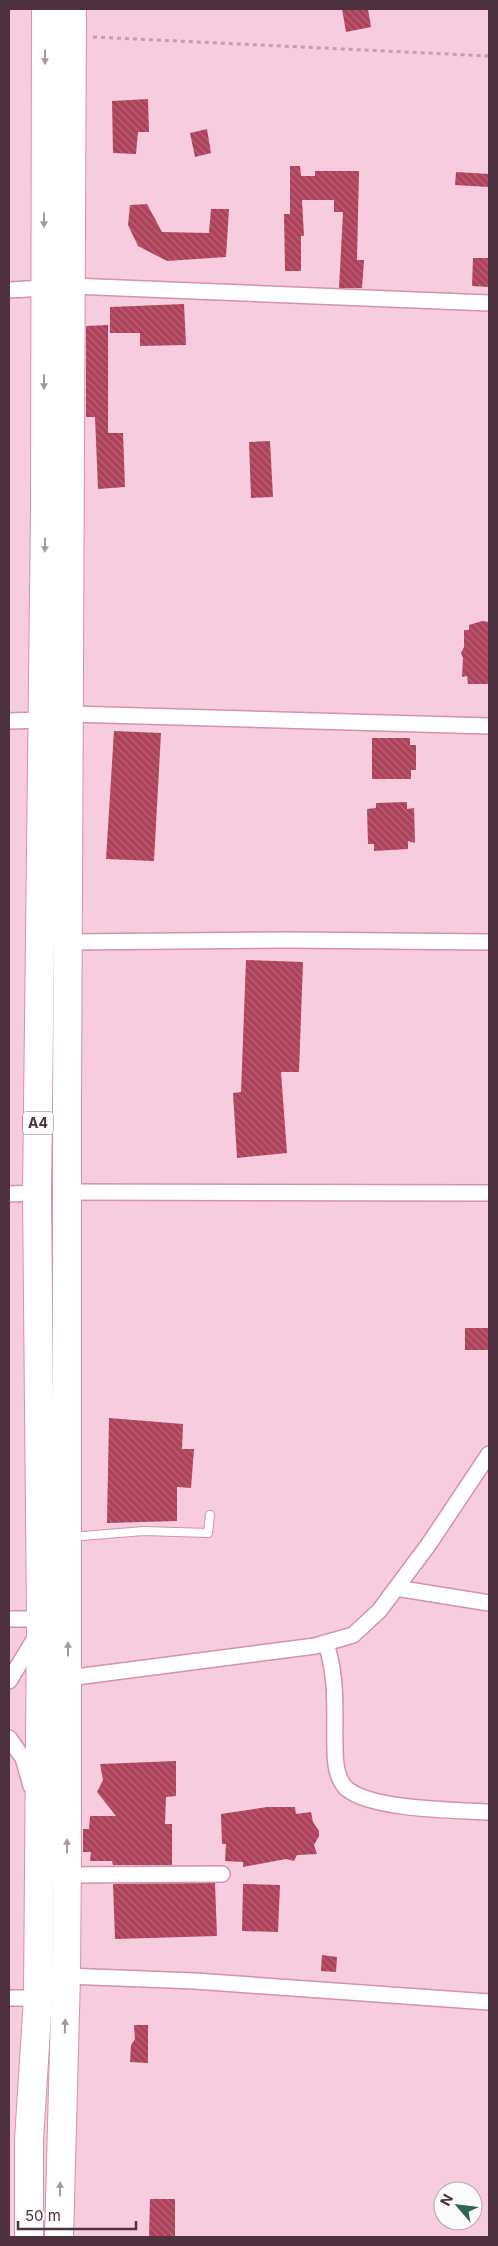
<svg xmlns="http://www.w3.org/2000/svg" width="498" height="2246" viewBox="0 0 498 2246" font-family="Inter,sans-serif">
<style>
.building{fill:url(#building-back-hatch)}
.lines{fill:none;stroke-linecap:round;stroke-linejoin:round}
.lane-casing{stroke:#d491b0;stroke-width:10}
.street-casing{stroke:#d491b0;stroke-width:18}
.highway-casing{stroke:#d491b0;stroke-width:30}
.path{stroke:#c39cae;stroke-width:3;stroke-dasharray:4 4;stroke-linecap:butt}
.lane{stroke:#fff;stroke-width:8}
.street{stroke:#fff;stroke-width:15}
.highway{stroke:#fff;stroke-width:28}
.oneway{fill:#a6989e}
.labels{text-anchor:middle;stroke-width:5;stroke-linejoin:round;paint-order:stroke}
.shield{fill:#fbfbfb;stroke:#816e77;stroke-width:1}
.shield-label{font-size:14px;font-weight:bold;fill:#4d313e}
</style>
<defs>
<pattern id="building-back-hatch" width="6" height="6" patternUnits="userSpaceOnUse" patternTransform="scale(1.25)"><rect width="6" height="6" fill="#ae4059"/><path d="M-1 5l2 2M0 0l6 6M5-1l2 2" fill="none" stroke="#b66779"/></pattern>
</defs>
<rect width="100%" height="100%" fill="#f7ccdf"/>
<g class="building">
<path d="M342,9H368L371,27L346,32Z"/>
<path d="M148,99L149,132H138L136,154L113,153L112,101Z"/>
<path d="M207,129L211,153L195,157L190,133Z"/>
<path d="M290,166H300L301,176H315V171H359L357,260H364L362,288H339L343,212H334V200H302L304,236H301V271H285L284,214H290Z"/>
<path d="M456,172L489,174V187L455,185Z"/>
<path d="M147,204L162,232L209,233L211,209H229L226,257L167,261L138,246L128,225L130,205Z"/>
<path d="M473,258H489V287L472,286Z"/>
<path d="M184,304L186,345L140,346V333H110V307Z"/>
<path d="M108,325V433H123L125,487L98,489L95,417H86V326Z"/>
<path d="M270,441L273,497L251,498L249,442Z"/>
<path d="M482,621L489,622V684H468L467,676L462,677L463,658L461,653L464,647V630H469V625Z"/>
<path d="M114,731L161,733L154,861L106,859Z"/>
<path d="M372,738H410V745H416V770H411V779H372Z"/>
<path d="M407,802V809L414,808L415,843L408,841V849L374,851V844H368L367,809L376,808V803Z"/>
<path d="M246,960L303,962L299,1072H281L287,1153L237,1158L233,1093L241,1092Z"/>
<rect x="465" y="1328" width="24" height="22"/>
<path d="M109,1418L183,1424L182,1449H194L191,1488L177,1487V1521L107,1523Z"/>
<path d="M176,1761V1796L166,1797L165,1824H172V1865H113L112,1861H90L91,1852H83V1829H89L90,1816H116L97,1792L103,1780L100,1764Z"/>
<path d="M267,1807H295L296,1814L311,1812L313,1822L319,1831V1836L314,1845L317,1854L297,1855L294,1861L286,1859L243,1867V1862L225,1861L226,1844H222L221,1814Z"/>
<path d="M215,1883L217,1936L115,1939L113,1884Z"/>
<path d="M243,1884L280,1885L278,1932L242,1931Z"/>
<path d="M322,1955L337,1957L336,1972L321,1971Z"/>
<path d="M134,2025H148V2063L130,2062L131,2045L135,2039Z"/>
<path d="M150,2199H175V2237H149Z"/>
</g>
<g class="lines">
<defs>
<path id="lane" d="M70,1537L144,1531L208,1533L210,1515"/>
<g id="street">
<path d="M72,286L489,303"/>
<path d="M9,290L44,288"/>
<path d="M70,714L489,726"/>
<path d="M9,721L43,720"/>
<path d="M69,942L288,940L489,942"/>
<path d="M68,1192L489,1193"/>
<path d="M9,1194L37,1193"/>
<path d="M396,1588L489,1603"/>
<path d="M9,1619H41"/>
<path d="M326,1644C338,1679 334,1714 335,1750C335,1762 337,1780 347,1789C373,1810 455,1810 489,1812"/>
<path d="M68,1678L315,1646L353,1635L379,1611L429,1544L489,1454"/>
<path d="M9,1681L37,1635"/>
<path d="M9,1738L23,1758L31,1786"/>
<path d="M67,1875L222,1874"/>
<path d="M66,1976L195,1981L489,2002"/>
<path d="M9,1998H38"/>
</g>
<g id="highway">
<path d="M29,2237V2140L38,1998L41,1619L37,1193L45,509L46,9"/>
<path d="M59,2237L66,1976L67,1853V1105L72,9"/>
</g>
</defs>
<use href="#lane" class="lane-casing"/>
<use href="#street" class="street-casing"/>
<use href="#highway" class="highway-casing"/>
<path class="path" d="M93,37L489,56"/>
<use href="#lane" class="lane"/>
<use href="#street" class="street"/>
<use href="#highway" class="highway"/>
</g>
<defs><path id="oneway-solid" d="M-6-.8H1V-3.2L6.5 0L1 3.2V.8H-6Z" transform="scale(1.25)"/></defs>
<g class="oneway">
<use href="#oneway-solid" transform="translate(45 57) rotate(90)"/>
<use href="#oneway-solid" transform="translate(44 220) rotate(90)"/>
<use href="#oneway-solid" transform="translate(44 382) rotate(90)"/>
<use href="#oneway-solid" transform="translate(45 545) rotate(91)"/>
<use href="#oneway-solid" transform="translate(68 1649) rotate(-90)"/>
<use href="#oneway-solid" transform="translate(67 1846) rotate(-90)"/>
<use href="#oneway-solid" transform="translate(65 2026) rotate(-88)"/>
<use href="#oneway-solid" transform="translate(60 2189) rotate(-89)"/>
</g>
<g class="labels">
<rect class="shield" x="23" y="1111.5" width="30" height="23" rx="4"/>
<g class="shield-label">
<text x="38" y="1128">A4</text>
</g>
</g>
<rect width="498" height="2246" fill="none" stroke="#4d313e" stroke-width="20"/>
<g transform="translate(458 2206) rotate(298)"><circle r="24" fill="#fbfbfb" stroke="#b5aaaf"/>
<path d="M0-4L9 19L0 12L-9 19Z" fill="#296753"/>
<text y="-8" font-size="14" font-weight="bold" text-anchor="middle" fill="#4d313e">N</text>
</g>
<path d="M18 2221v8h118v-8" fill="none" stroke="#4d313e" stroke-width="2.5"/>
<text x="25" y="2221" font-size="15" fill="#4d313e" stroke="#fbfbfb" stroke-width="4" paint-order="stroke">50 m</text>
</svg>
